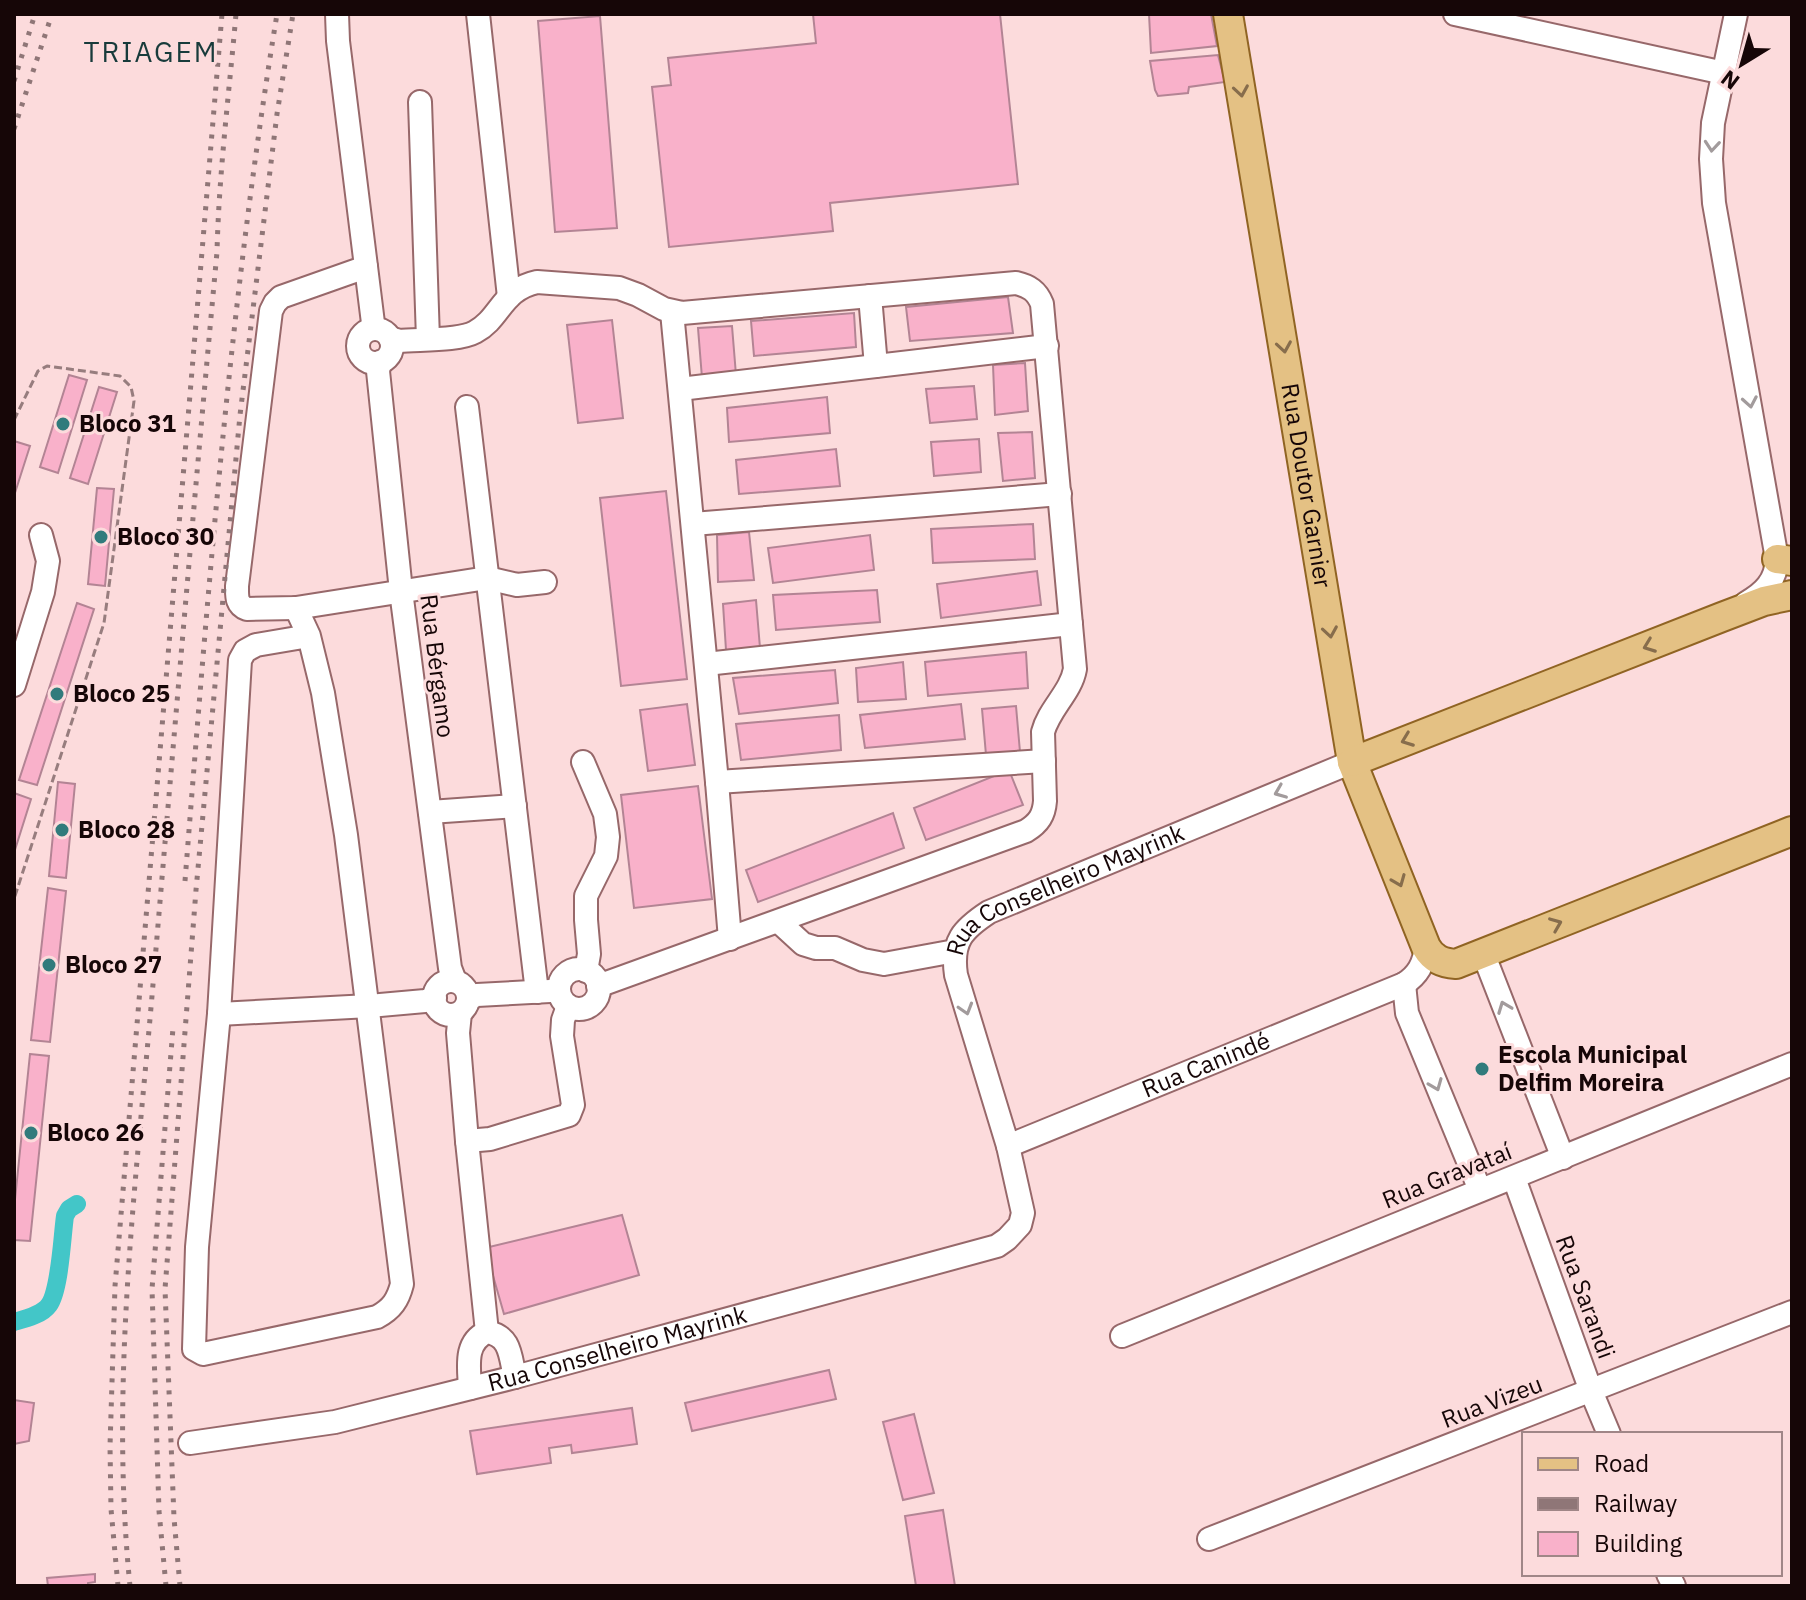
<svg xmlns="http://www.w3.org/2000/svg" width="1806" height="1600" viewBox="0 0 1806 1600" font-family="'IBM Plex Sans',sans-serif">
<style>
.lines{fill:none;stroke-linecap:round;stroke-linejoin:round}
.canal{stroke:#43c6c8;stroke-width:18}
.building{fill:#f9b1ca;stroke:#b38494;stroke-width:2}
.minor-casing{stroke:#97686a;stroke-width:26}
.major-casing{stroke:#906423;stroke-width:32}
.path{stroke:#977d7e;stroke-width:3;stroke-dasharray:8 4;stroke-linecap:butt}
.minor{stroke:#fff;stroke-width:22}
.major{stroke:#e4c184;stroke-width:28}
.rail{stroke:#8f7677;stroke-width:5;stroke-dasharray:4 8;stroke-linecap:butt}
.oneway{stroke:#876d4c}
.oneway2{stroke:#a29b9c}
.poi-dot{fill:#317b7c;stroke:#fcdbdc;stroke-width:3}
.labels{text-anchor:middle;stroke-width:6;stroke-linejoin:round;paint-order:stroke}
.poi-label{font-size:24px;font-weight:bold;fill:#160607;stroke:#fcdbdc;text-anchor:start}
.street-label{font-size:24px;fill:#160607;stroke:#fcdbdc}
.quarter-label{font-size:28px;letter-spacing:2px;fill:#183b3b;stroke:#fcdbdc}
</style>
<rect width="100%" height="100%" fill="#fcdbdc"/>
<g class="lines">
<path class="canal" d="M14,1322C25,1319 42,1315 49,1305C60,1290 62,1237 65,1216L69,1209L77,1204"/>
</g>
<g class="building">
<path d="M813,14H1000L1018,184L830,203L833,231L669,247L652,87L671,85L668,58L816,43Z"/>
<path d="M1149,14H1211L1217,46L1151,53Z"/>
<path d="M600,16L617,228L555,232L538,21Z"/>
<path d="M1218,55L1225,82L1189,87L1188,93L1158,96L1155,90L1150,61Z"/>
<path d="M1008,297L1013,333L910,341L906,307Z"/>
<path d="M854,313L856,347L754,356L751,321Z"/>
<path d="M612,320L623,418L578,423L567,325Z"/>
<path d="M732,326L736,375L702,378L698,328Z"/>
<path d="M1025,363L1028,411L995,415L993,365Z"/>
<path d="M69,375L87,380L58,473L40,467Z"/>
<path d="M974,386L977,419L930,423L926,389Z"/>
<path d="M99,387L117,392L88,484L70,478Z"/>
<path d="M827,397L830,433L729,442L727,408Z"/>
<path d="M1032,432L1035,478L1003,481L998,433Z"/>
<path d="M979,439L981,472L934,476L931,442Z"/>
<path d="M14,441L30,446L14,496Z"/>
<path d="M836,449L840,486L739,494L736,460Z"/>
<path d="M97,488L114,489L105,586L88,584Z"/>
<path d="M666,491L687,679L621,686L600,498Z"/>
<path d="M1033,524L1035,559L933,563L931,529Z"/>
<path d="M749,532L754,580L718,582L717,535Z"/>
<path d="M870,535L874,570L773,583L768,548Z"/>
<path d="M1037,571L1041,605L941,618L937,584Z"/>
<path d="M877,590L880,622L776,630L773,595Z"/>
<path d="M756,600L760,648L726,650L723,604Z"/>
<path d="M77,603L94,609L37,785L19,780Z"/>
<path d="M1026,652L1028,688L928,696L925,662Z"/>
<path d="M903,662L906,699L858,702L856,668Z"/>
<path d="M835,670L838,703L739,714L733,678Z"/>
<path d="M687,704L695,765L648,771L640,710Z"/>
<path d="M961,704L965,739L865,748L860,715Z"/>
<path d="M1016,706L1020,752L986,755L982,709Z"/>
<path d="M839,715L841,750L741,760L736,724Z"/>
<path d="M1009,770L1023,805L926,840L914,808Z"/>
<path d="M58,782L75,784L66,878L49,876Z"/>
<path d="M698,786L712,899L634,908L621,795Z"/>
<path d="M14,793L31,799L14,853Z"/>
<path d="M893,813L904,848L758,902L746,870Z"/>
<path d="M48,888L66,891L50,1042L31,1040Z"/>
<path d="M30,1054L49,1056L30,1241L14,1240V1209Z"/>
<path d="M622,1215L639,1275L504,1314L485,1248Z"/>
<path d="M829,1370L836,1399L692,1431L685,1403Z"/>
<path d="M14,1400L34,1403L29,1441L14,1444Z"/>
<path d="M632,1408L637,1444L572,1453L571,1445L549,1448L551,1463L477,1474L470,1431Z"/>
<path d="M914,1414L934,1493L903,1500L883,1422Z"/>
<path d="M943,1510L955,1586H916L905,1516Z"/>
<path d="M95,1574V1582L88,1583V1586H48L47,1578Z"/>
</g>
<g class="lines">
<defs>
<g id="minor">
<path d="M337,14L338,41L373,323L375,329"/>
<path d="M478,14L509,297"/>
<path d="M1455,14L1724,73"/>
<path d="M1736,14L1713,123L1711,159L1714,203L1777,559C1776,581 1764,593 1746,603"/>
<path d="M420,102L428,339"/>
<path d="M366,267L281,297L275,303L271,311L237,586C237,596 236,605 247,609L296,608L487,578L517,585L545,582"/>
<path d="M870,296L876,366"/>
<path d="M672,312L717,782L730,939"/>
<circle cx="375" cy="346" r="17"/>
<path d="M390,338L399,341C419,339 459,341 475,332C501,318 501,290 537,282L619,288L638,295L664,309L682,313L1016,283C1029,286 1037,291 1042,304L1075,669C1071,692 1049,709 1043,732L1045,801C1044,815 1039,823 1026,831L598,986"/>
<path d="M380,362L378,371L401,591L450,968L455,981"/>
<path d="M680,389L1047,346"/>
<path d="M467,407L537,992"/>
<path d="M693,524L1060,494"/>
<path d="M296,608L309,636L323,693L346,835L402,1284C398,1300 392,1309 377,1317L203,1354L194,1349L197,1247L219,1014L240,660L245,651L256,645L309,636"/>
<path d="M706,664L1071,624"/>
<path d="M14,685L43,592L48,561L41,535"/>
<path d="M583,762L605,814L608,837L606,856L586,896V920L589,954L586,971"/>
<path d="M717,782L1044,761"/>
<path d="M430,812L515,806"/>
<path d="M779,922L803,944L816,948H835L863,960L884,964L955,951"/>
<path d="M1483,953L1563,1158"/>
<circle cx="579" cy="989" r="20"/>
<circle cx="451" cy="998" r="17"/>
<path d="M1404,984L1407,1013L1480,1190"/>
<path d="M468,999L477,995L550,991"/>
<path d="M460,1013L458,1033L467,1141L487,1332"/>
<path d="M219,1014L369,1006L425,1001L435,998"/>
<path d="M467,1141L490,1139L569,1115L573,1105L562,1036L563,1020L568,1006"/>
<path id="s1" d="M1008,1146L1404,984C1418,975 1424,964 1426,947"/>
<path d="M1514,1178L1591,1391L1609,1434"/>
<path d="M1122,1336L1792,1064"/>
<path d="M470,1388C469,1367 464,1342 487,1332C511,1336 510,1356 515,1377"/>
<path id="s2" d="M190,1443L335,1422L515,1377L997,1246L1007,1239L1020,1225L1023,1213L1008,1146L956,975C951,941 963,929 989,912L1352,762"/>
<path d="M1209,1539L1792,1312"/>
<path d="M1668,1574L1674,1586"/>
</g>
<g id="major">
<path id="s3" d="M1228,14L1352,762L1426,947C1433,959 1442,963 1456,964L1792,831"/>
<path d="M1777,559L1792,561"/>
<path d="M1352,762L1722,617L1764,601L1792,595"/>
</g>
</defs>
<use href="#minor" class="minor-casing"/>
<use href="#major" class="major-casing"/>
<path class="path" d="M14,420L38,371L47,366L120,376L131,387L134,401L104,623L14,899"/>
<use href="#minor" class="minor"/>
<use href="#major" class="major"/>
<g class="rail">
<path d="M14,81L35,14"/>
<path d="M14,129L52,14"/>
<path d="M185,881C208,591 230,301 277,14"/>
<path d="M118,1586L111,1509L110,1446L115,1286L222,14"/>
<path d="M130,1586C110,1389 135,1192 152,996C173,748 194,500 217,252C219,172 229,94 236,14"/>
<path d="M166,1586L159,1511L152,1289L173,1028"/>
<path d="M180,1586L174,1518L165,1289L196,890L240,415L277,114L293,14"/>
</g>
</g>
<defs><path id="oneway-chevron" d="M-2-3.5L2.5 0L-2 3.5" fill="none" stroke-width="1.6" stroke-linecap="round" stroke-linejoin="round" transform="scale(2)"/></defs>
<g class="oneway">
<use href="#oneway-chevron" transform="translate(1241 91) rotate(81)"/>
<use href="#oneway-chevron" transform="translate(1284 347) rotate(81)"/>
<use href="#oneway-chevron" transform="translate(1330 632) rotate(81)"/>
<use href="#oneway-chevron" transform="translate(1649 646) rotate(159)"/>
<use href="#oneway-chevron" transform="translate(1407 740) rotate(159)"/>
<use href="#oneway-chevron" transform="translate(1399 881) rotate(68)"/>
<use href="#oneway-chevron" transform="translate(1556 924) rotate(-22)"/>
</g>
<g class="oneway2">
<use href="#oneway-chevron" transform="translate(1712 146) rotate(95)"/>
<use href="#oneway-chevron" transform="translate(1750 402) rotate(80)"/>
<use href="#oneway-chevron" transform="translate(1280 792) rotate(158)"/>
<use href="#oneway-chevron" transform="translate(1504 1007) rotate(-111)"/>
<use href="#oneway-chevron" transform="translate(966 1009) rotate(73)"/>
<use href="#oneway-chevron" transform="translate(1436 1085) rotate(68)"/>
</g>
<g class="poi-dot">
<circle cx="63" cy="424" r="8"/>
<circle cx="101" cy="537" r="8"/>
<circle cx="57" cy="694" r="8"/>
<circle cx="62" cy="830" r="8"/>
<circle cx="49" cy="965" r="8"/>
<circle cx="1482" cy="1069" r="8"/>
<circle cx="31" cy="1133" r="8"/>
</g>
<g class="labels">
<g class="poi-label">
<text x="79" y="432">Bloco 31</text>
<text x="117" y="545">Bloco 30</text>
<text x="73" y="702">Bloco 25</text>
<text x="78" y="838">Bloco 28</text>
<text x="65" y="973">Bloco 27</text>
<text x="1498" y="1063">Escola Municipal<tspan x="1498" dy="28">Delfim Moreira</tspan></text>
<text x="47" y="1141">Bloco 26</text>
</g>
<g class="street-label">
<text dy="8" stroke="none"><textPath href="#s3" startOffset="478">Rua Doutor Garnier</textPath></text>
<text transform="translate(437 666) rotate(83)" y="8">Rua Bérgamo</text>
<text dy="8" stroke="none"><textPath href="#s2" startOffset="1276">Rua Conselheiro Mayrink</textPath></text>
<text dy="8" stroke="none"><textPath href="#s1" startOffset="214">Rua Canindé</textPath></text>
<text transform="translate(1447 1176) rotate(-22)" y="8">Rua Gravataí</text>
<text transform="translate(1585 1297) rotate(70)" y="8">Rua Sarandi</text>
<text dy="8" stroke="none"><textPath href="#s2" startOffset="438">Rua Conselheiro Mayrink</textPath></text>
<text transform="translate(1492 1402) rotate(-21)" y="8">Rua Vizeu</text>
</g>
<g class="quarter-label">
<text x="151" y="62">TRIAGEM</text>
</g>
</g>
<rect width="1806" height="1600" fill="none" stroke="#160607" stroke-width="32"/>
<rect x="1522" y="1432" width="260" height="144" fill="#fcdbdc" stroke="#a08687" stroke-width="2"/>
<rect x="1538" y="1458" width="40" height="12" fill="#e4c184" stroke="#a08687" stroke-width="2"/>
<text x="1594" y="1472" font-size="24" fill="#160607">Road</text>
<rect x="1538" y="1498" width="40" height="12" fill="#8f7677" stroke="#a08687" stroke-width="2"/>
<text x="1594" y="1512" font-size="24" fill="#160607">Railway</text>
<rect x="1538" y="1532" width="40" height="24" fill="#f9b1ca" stroke="#a08687" stroke-width="2"/>
<text x="1594" y="1552" font-size="24" fill="#160607">Building</text>
<g transform="translate(1742 64) rotate(217)" stroke="#fcdbdc" stroke-width="6" paint-order="stroke">
<path d="M0-6L14 30L0 20L-14 30Z" fill="#160607"/>
<text y="-12" font-size="22" font-weight="bold" text-anchor="middle" fill="#160607">N</text>
</g>
</svg>
